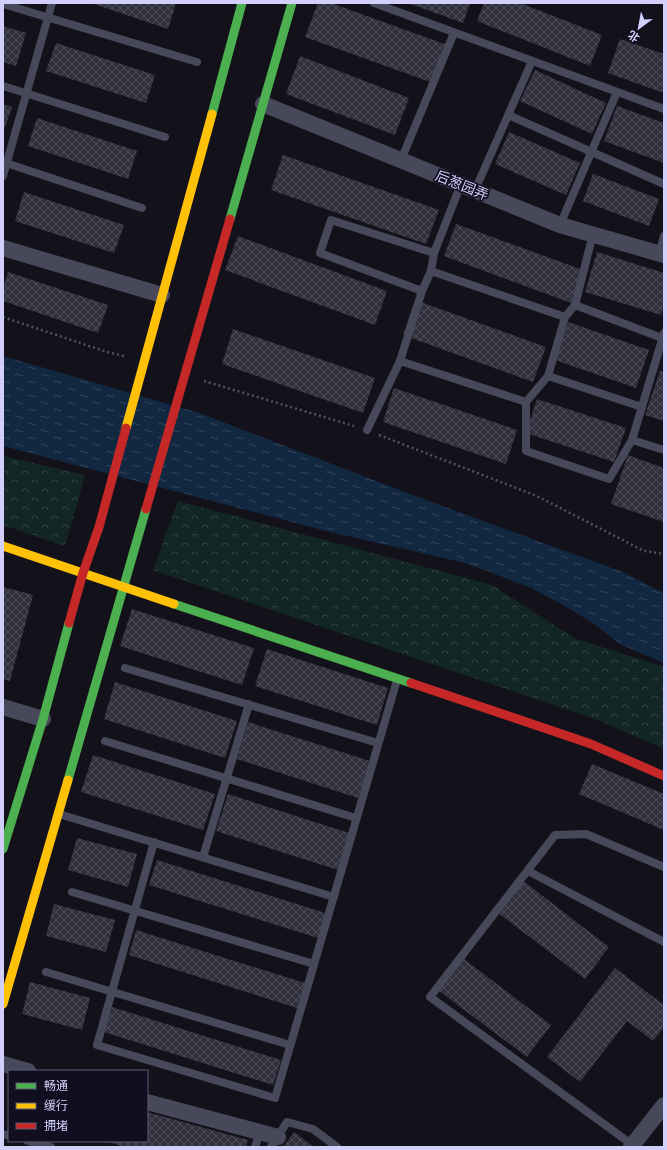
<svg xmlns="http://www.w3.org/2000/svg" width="667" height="1150" viewBox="0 0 667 1150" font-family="'Work Sans','Noto Sans SC',sans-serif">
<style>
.forest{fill:url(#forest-crowns)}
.water{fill:url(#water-ripples)}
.building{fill:url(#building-cross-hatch)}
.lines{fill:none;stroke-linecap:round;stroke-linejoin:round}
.path{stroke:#495762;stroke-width:2.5;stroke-dasharray:2 3;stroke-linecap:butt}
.lane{stroke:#48485b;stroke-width:8}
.street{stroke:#48485b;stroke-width:16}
.fast{stroke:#4caf50;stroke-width:9}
.slow{stroke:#ffc107;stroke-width:9}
.jam{stroke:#c62828;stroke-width:9}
.labels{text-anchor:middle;stroke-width:3.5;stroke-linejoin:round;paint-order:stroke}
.street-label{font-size:14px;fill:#d2d0fb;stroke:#100e1f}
</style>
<defs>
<pattern id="forest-crowns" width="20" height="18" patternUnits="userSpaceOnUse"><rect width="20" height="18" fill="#122625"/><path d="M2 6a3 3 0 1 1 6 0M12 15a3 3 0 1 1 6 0" fill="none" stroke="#344446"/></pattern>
<pattern id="water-ripples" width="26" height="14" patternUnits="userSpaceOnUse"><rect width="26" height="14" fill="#122740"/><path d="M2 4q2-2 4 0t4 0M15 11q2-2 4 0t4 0" fill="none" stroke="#34455c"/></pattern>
<pattern id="building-cross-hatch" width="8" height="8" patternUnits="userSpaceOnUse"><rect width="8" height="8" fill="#31303d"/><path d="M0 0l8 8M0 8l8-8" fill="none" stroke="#4e4d5a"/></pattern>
</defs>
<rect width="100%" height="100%" fill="#13121b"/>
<g class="forest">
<path d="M3,456L85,475L65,546L3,525Z"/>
<path d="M178,501L492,585L574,638L664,667V749L598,720L153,570Z"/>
</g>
<path class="water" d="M3,356L199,413L418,497L623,572L664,593V663L620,644L593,623L563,605L533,589L485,570L461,562L330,532L3,446Z"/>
<g class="building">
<path d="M91,3H176L168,29Z"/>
<path d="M318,3H331L447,45L433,83L305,37Z"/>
<path d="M408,3H470L463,23Z"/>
<path d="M484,3H520L602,35L590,66L477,21Z"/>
<path d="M3,26L26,33L16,66L3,62Z"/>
<path d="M620,39L664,54V93L608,73Z"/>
<path d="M56,43L155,75L146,103L46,71Z"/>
<path d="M300,56L409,98L395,135L286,94Z"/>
<path d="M535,70L606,103L592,134L520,101Z"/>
<path d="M3,104L12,107L3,133Z"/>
<path d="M617,106L664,123V163L604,141Z"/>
<path d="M37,118L137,151L128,179L28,146Z"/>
<path d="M509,132L580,163L566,195L495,164Z"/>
<path d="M283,155L439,210L426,244L271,190Z"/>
<path d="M593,174L659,199L649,226L583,201Z"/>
<path d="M24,192L124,225L114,253L15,221Z"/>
<path d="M456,224L583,270L571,303L444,256Z"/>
<path d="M238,236L387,291L375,325L225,270Z"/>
<path d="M597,252L664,273V305L661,315L585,292Z"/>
<path d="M8,272L108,305L98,333L3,301V289Z"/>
<path d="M415,300L546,347L533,382L403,335Z"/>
<path d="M568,322L649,350L636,388L555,360Z"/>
<path d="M233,329L375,378L363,413L222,364Z"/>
<path d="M660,371L664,372V421L645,415Z"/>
<path d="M394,388L517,430L506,464L383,422Z"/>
<path d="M537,399L626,428L614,462L526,433Z"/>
<path d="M628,455L664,468V522L611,504Z"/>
<path d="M3,587L33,595L10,681L3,679Z"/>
<path d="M132,609L254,648L242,685L120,646Z"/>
<path d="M267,649L388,688L377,725L255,686Z"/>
<path d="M115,682L237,721L225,758L104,719Z"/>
<path d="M248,722L370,761L358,798L237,759Z"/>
<path d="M93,755L215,794L203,830L81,792Z"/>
<path d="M592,764L664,794V830L579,794Z"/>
<path d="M228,794L349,833L338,870L216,831Z"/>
<path d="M77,838L137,854L128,887L68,870Z"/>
<path d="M157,860L325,913L318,938L149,885Z"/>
<path d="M522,880L609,947L585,979L497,912Z"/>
<path d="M54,904L115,920L106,952L46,936Z"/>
<path d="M136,930L305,983L297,1008L129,955Z"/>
<path d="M464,959L551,1025L527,1057L439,991Z"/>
<path d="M615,968L664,1005V1027L653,1041L627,1021L580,1082L547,1057Z"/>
<path d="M30,982L90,998L82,1030L22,1014Z"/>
<path d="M112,1007L281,1060L273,1085L104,1032Z"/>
<path d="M147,1112L248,1140L246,1147H125L105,1141H147Z"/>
<path d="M294,1132L314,1147H283Z"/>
</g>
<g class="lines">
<g class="path">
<path d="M3,317L107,352L124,356"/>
<path d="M204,381L354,426"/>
<path d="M379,435L537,496L644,551L664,554"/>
</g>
<g class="lane">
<path d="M374,3L664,109"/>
<path d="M3,4L197,62"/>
<path d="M3,86L165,137"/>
<path d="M508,115L664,184"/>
<path d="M401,160L454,33"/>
<path d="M3,162L142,208"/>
<path d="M3,176L52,3"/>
<path d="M475,190L532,61"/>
<path d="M560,225L617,92"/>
<path d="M593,234L575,305L565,317L548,376L526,402V451L609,479L632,440"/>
<path d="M659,254L664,236"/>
<path d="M431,271L565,317"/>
<path d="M422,291L320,253L331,220L434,253"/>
<path d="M575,305L662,338"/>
<path d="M664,333L632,440L664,450"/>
<path d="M400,361L422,291L431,271L434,253L461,184"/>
<path d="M548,376L642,407"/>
<path d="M367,430L400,361L526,402"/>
<path d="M125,668L378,743"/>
<path d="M105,741L356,818"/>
<path d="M59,814L334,897"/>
<path d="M154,842L97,1045L275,1098L397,680"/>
<path d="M203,857L249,704"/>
<path d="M528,871L664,942"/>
<path d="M72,892L314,964"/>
<path d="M46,972L290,1045"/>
<path d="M3,1134L9,1136"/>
<path d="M28,1141L51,1147"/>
<path d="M634,1146L430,997L555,835L586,834L664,867"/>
<path d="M255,1147L260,1132"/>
<path d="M271,1147L287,1122L313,1129L337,1147"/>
</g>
<g class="street">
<path d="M263,104L560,225L664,255"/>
<path d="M3,248L162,295"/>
<path d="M3,707L43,719"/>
<path d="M3,1064L28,1071"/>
<path d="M147,1102L278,1137"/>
<path d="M631,1147L664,1105"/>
</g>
<g class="fast">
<path d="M212,114L242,3"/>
<path d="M230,219L292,3"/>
<path d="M174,604L411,683"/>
<path d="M68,780L146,509"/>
<path d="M3,849L43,719L69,623"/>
</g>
<g class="slow">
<path d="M126,428L212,114"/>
<path d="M3,546L174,604"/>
<path d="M3,1004L68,780"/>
</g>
<g class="jam">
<path d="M146,509L230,219"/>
<path d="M69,623L83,573L99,527L126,428"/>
<path d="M411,683L591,744L664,776"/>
</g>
</g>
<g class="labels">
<g class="street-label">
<text transform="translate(462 185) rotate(22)" y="5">后葱园弄</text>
</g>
</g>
<rect width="667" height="1150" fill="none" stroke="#d2d0fb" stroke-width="8"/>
<rect x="8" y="1070" width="140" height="72" fill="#100e1f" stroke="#5e5c77"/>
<rect x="16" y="1083" width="20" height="6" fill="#4caf50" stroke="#5e5c77"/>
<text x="44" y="1090" font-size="12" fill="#d2d0fb">畅通</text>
<rect x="16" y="1103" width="20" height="6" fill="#ffc107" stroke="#5e5c77"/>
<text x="44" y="1110" font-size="12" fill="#d2d0fb">缓行</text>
<rect x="16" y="1123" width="20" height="6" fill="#c62828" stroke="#5e5c77"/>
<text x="44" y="1130" font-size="12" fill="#d2d0fb">拥堵</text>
<g transform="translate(639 28) rotate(212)" stroke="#100e1f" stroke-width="3" paint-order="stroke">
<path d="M0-3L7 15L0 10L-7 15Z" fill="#d2d0fb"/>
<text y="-6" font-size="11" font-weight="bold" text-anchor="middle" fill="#d2d0fb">北</text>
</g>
</svg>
